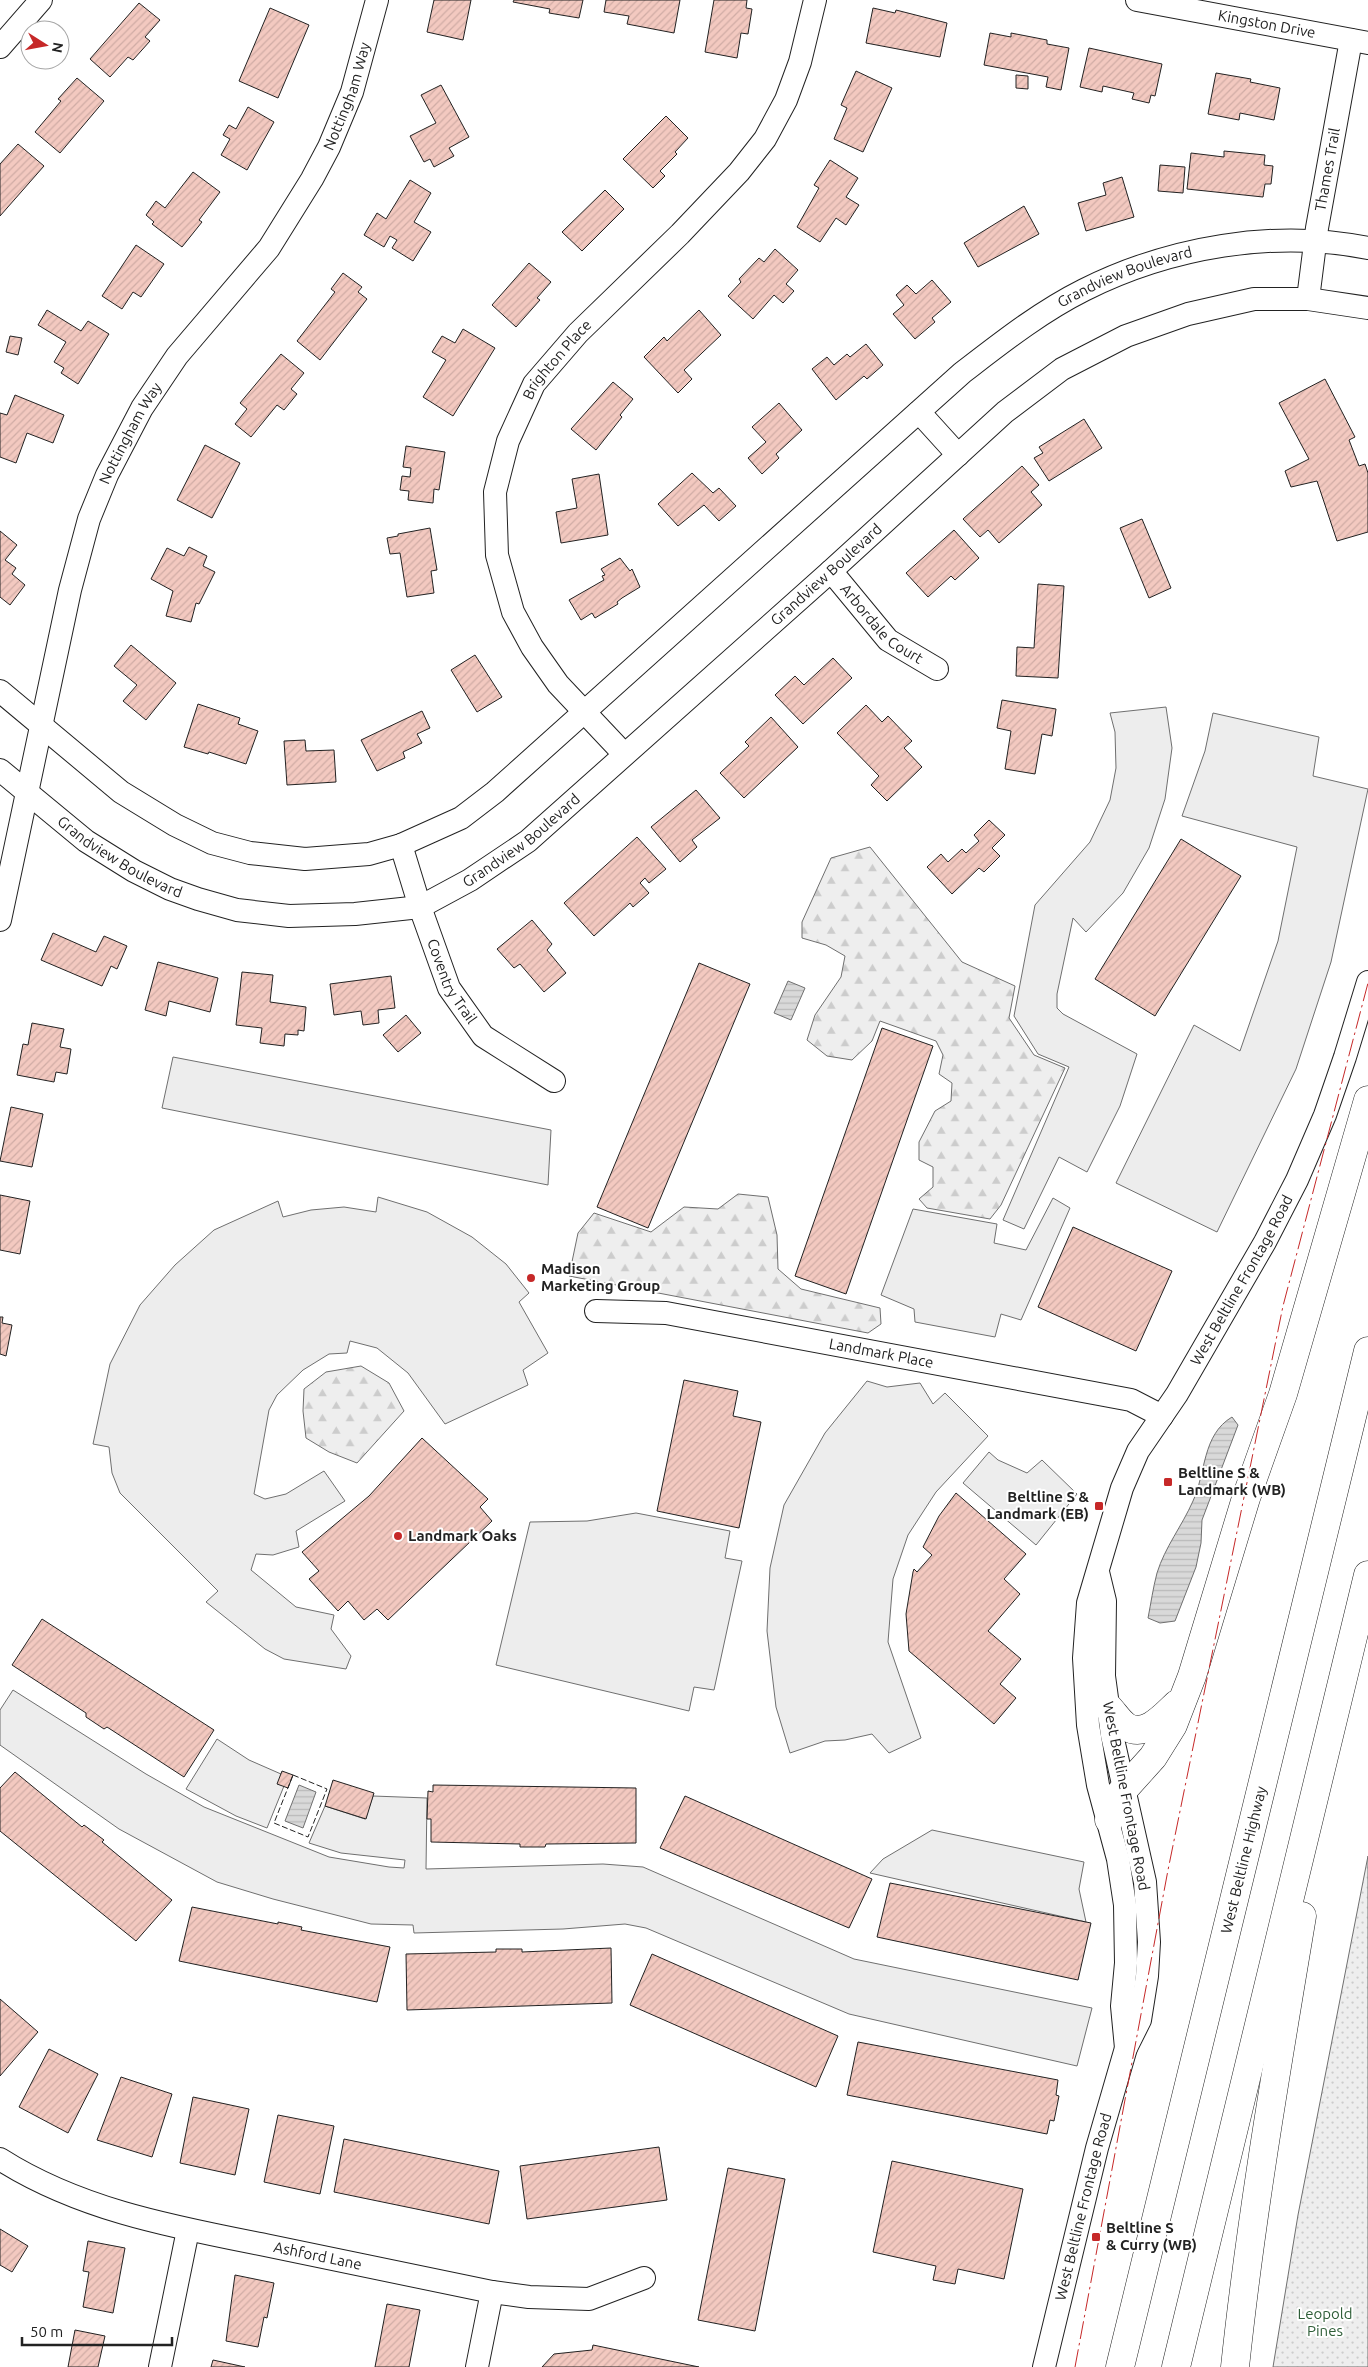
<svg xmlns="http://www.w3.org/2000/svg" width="1368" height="2367" viewBox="0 0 1368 2367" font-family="Ubuntu,sans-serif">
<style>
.forest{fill:url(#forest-firs);stroke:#6f6f6f}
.park{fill:url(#park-dots);stroke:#6f6f6f}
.parking{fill:#ededed;stroke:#6f6f6f}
.water{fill:url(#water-rules);stroke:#6f6f6f}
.building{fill:url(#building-hatch);stroke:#222}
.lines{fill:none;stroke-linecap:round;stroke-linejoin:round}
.minor-casing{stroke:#222;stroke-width:24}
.highway-casing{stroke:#222;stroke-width:29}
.minor{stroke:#fff;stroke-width:22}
.highway{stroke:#fff;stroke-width:28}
.fence{stroke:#222;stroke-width:1;stroke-dasharray:6 2.5;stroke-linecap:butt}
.power{stroke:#c62828;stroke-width:1;stroke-dasharray:18 4 2.5 4;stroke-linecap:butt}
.poi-dot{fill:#c62828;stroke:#fff;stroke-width:2}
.labels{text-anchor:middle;stroke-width:4;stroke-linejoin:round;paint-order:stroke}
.street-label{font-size:15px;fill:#222;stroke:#fff}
.poi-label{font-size:15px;font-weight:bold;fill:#222;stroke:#fff;text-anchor:start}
.park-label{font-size:15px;fill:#2f5e38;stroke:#fff}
</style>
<defs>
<pattern id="forest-firs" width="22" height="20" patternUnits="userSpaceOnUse" patternTransform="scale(1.25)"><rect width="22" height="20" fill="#eee"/><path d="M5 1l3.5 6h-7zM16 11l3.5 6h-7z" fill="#ccc"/></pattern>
<pattern id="park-dots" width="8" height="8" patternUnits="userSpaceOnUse" patternTransform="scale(1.25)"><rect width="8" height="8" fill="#eee"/><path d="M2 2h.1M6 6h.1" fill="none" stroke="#ccc" stroke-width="1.8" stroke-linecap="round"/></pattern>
<pattern id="water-rules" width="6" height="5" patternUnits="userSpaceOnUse" patternTransform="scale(1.25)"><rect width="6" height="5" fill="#d9d9d9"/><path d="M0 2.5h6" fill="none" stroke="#bababa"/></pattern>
<pattern id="building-hatch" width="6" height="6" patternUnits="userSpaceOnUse" patternTransform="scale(1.25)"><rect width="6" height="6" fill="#f3c9c0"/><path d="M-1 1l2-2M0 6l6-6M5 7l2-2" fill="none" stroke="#d0aca5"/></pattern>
</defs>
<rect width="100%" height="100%" fill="#fff"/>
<g class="forest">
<path d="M870,847L962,962L1015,986L1009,1018L1034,1055L1065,1068L1001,1205L990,1219L927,1208L919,1199L933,1187V1167L919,1160V1142L935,1111L951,1101L952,1083L939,1074L943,1055L936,1041L880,1021L872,1041L852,1060L827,1056L807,1040L815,1015L841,977L845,956L826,945L802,938V922L831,858Z"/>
<path d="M738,1194L768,1197L777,1235L778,1269L801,1289L880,1308L881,1324L868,1333L569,1276L578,1233L594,1213L651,1232L684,1207L718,1209Z"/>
<path d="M361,1366L389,1383L404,1411L357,1463L329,1452L306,1438L303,1411L304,1389L326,1372Z"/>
</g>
<path class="park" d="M1368,1856V2367H1273L1298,2215Z"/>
<g class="parking">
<path d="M1166,707L1172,748L1165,799L1149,848L1123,893L1086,932L1073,918L1057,994V1008L1063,1014L1137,1054L1120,1106L1087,1172L1059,1157L1024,1229L1003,1220L1069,1067L1038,1054L1014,1016L1035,905L1090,842L1110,800L1116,768L1115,732L1110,713Z"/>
<path d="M1213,713L1319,737L1313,776L1368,789L1331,962L1296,1069L1217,1232L1116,1183L1194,1025L1240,1051L1278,941L1297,847L1182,816L1205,751Z"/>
<path d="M173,1057L551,1130L548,1185L162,1108Z"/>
<path d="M378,1197L427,1212L472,1237L506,1264L529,1293L519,1302L548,1353L523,1370L528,1385L445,1424L408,1373L377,1348L350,1341L347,1353L329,1354L303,1370L277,1395L269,1410L254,1494L265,1499L286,1494L324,1471L345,1501L296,1531L299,1547L273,1555L256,1554L251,1570L296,1607L334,1615L331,1629L351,1656L346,1669L284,1659L265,1649L206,1602L218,1591L120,1493L112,1473L109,1447L93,1444L110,1364L140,1305L175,1265L214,1230L278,1201L283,1217L311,1210L344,1207L376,1212Z"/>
<path d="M1053,1198L1070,1208L1021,1320L1001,1314L995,1337L915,1322L914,1309L881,1295L913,1209L997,1224L994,1243L1026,1250Z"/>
<path d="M867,1381L887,1387L920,1383L933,1404L945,1393L988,1436L936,1492L908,1535L893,1579L888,1642L921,1738L889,1753L872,1734L845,1740L825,1741L790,1753L776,1707L767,1631L770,1568L784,1505L825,1433Z"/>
<path d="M989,1452L998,1460L1027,1473L1042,1460L1077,1494L1036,1545L963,1483Z"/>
<path d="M636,1513L730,1531L725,1558L742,1561L714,1690L694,1687L689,1711L496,1665L530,1522L587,1521Z"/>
<path d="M13,1690L146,1774L204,1807L329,1857L389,1867L404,1868L405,1860L341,1853L309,1843L325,1806L365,1819L373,1796L427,1798L426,1869L603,1864L643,1867L854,1959L1092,2008L1077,2066L849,2014L646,1928L625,1924L563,1929L414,1933L413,1925L371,1924L273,1899L217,1882L119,1829L0,1745V1710Z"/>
<path d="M217,1739L249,1760L281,1774L284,1786L267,1828L236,1816L186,1789Z"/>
<path d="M932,1830L1084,1862L1079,1889L1086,1922L870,1873L883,1859Z"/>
</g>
<g class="water">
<path d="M788,981L805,988L791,1020L774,1013Z"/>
<path d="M1232,1417L1238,1425L1202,1520L1201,1543L1196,1567L1175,1621L1160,1623L1148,1618C1151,1603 1153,1588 1157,1573C1165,1547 1182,1526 1193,1501C1206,1473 1202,1435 1232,1417Z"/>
<path d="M299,1785L316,1792L303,1828L285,1821Z"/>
</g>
<g class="building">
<path d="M434,0H471L463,40L427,32Z"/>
<path d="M514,0H583L579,18L549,13L550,9L513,2Z"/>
<path d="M606,0H680L674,33L627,24L629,16L604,12Z"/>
<path d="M714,0H747L746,8L752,9L748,34L741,33L737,58L705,52Z"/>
<path d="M139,3L160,20L145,37L150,41L133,60L128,57L110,77L90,59Z"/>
<path d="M270,8L309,25L278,98L239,81Z"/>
<path d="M873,8L895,13L896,10L947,23L940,57L866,43Z"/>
<path d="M990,33L1011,37V33L1047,40V44L1069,48L1061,90L1046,87L1048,77L984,65Z"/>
<path d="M1089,48L1162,64L1155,96L1151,95L1149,103L1132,99L1134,93L1103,86L1102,92L1080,87Z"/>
<path d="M856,71L892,88L863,152L834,139L847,108L841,105Z"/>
<path d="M1216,73L1251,79L1250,82L1280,88L1274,120L1240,113L1239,120L1208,114Z"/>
<path d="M1016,75L1028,76V89L1016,88Z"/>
<path d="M77,78L104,101L60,153L35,132L61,101L58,99Z"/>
<path d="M441,85L469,137L449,148L454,156L434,167L430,159L424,162L410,136L436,123L421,95Z"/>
<path d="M248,107L274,122L247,170L221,155L230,139L223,135L229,125L236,129Z"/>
<path d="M666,116L688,138L675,152L677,154L660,171L665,176L653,188L623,159Z"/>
<path d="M18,144L44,166L0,216V164Z"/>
<path d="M1224,151L1265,155L1264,165L1273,166L1271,184H1265L1263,197L1187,189L1191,153L1224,157Z"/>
<path d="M830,160L858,178L846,197L859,205L846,225L836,218L820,242L797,227L819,188L814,185Z"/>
<path d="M1160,165L1185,167L1183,193L1158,191Z"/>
<path d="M193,172L220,192L199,220L202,222L182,247L152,224L154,222L146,215L156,201L165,208Z"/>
<path d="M1122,177L1134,217L1086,231L1078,203L1106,195L1103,183Z"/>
<path d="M410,180L431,193L414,222L431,232L413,261L392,248L397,240L390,236L384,247L364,235L377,213L386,219Z"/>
<path d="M605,190L624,209L582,251L562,232Z"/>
<path d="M1024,206L1039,234L978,267L964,243Z"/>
<path d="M136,245L164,264L141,297L133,292L122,309L102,296Z"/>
<path d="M775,249L798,270L786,284L794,291L783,303L774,295L753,319L728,296L741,282L739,279L759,258L764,262Z"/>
<path d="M529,263L551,282L537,298L540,300L516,327L492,305Z"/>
<path d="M343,273L362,287L358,292L367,299L320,360L297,341L335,292L331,289Z"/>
<path d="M932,280L951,302L932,318L935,322L915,339L893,314L904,305L896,295L907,285L916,294Z"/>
<path d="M47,310L81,331L88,321L109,334L78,384L61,373L64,368L54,362L66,342L38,325Z"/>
<path d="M699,310L721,335L684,370L692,379L678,393L644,357L664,337L667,341Z"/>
<path d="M463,329L495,348L453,416L423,397L446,360L432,352L442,336L455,343Z"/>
<path d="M10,336L22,338L18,355L6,352Z"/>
<path d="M866,344L883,365L867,379L864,376L836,400L812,369L827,357L834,365L847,354L850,357Z"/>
<path d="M281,354L304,373L291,389L297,394L284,410L277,405L251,437L235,424L247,409L240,403Z"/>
<path d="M1325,379L1355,437L1349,440L1359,466L1365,464L1368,473V532L1337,541L1317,481L1291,487L1285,471L1309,459L1279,403Z"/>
<path d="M613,382L633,399L620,415L622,417L596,450L571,429Z"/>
<path d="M15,395L64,415L53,443L27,433L16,463L0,457V413L7,415Z"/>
<path d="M779,403L802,430L776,454L779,458L762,474L748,458L766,442L752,427Z"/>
<path d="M1084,419L1102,448L1049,481L1034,458L1043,453L1039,447Z"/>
<path d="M205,445L240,463L212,518L177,500Z"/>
<path d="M406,446L445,452L439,490L434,489L433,503L408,500L409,491L400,490L402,476L410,477L411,468L403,467Z"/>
<path d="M1022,466L1039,485L1031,492L1042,505L999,543L988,530L980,537L963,519Z"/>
<path d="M692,473L713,493L719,488L736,506L719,521L704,505L678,526L658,504Z"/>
<path d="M599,474L608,535L561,543L556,512L577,508L572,479Z"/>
<path d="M1142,519L1171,588L1149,598L1120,528Z"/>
<path d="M430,528L437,570L431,571L434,593L407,597L400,553L390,554L387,538L398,536V534Z"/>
<path d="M954,530L979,558L955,580L951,576L928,597L906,573Z"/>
<path d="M0,531L17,545L5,560L16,568L12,574L25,585L10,605L0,597Z"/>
<path d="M189,547L207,556L203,566L215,572L199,604L196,603L191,622L166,616L173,591L151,579L167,548L184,556Z"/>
<path d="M620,558L630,571L632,569L640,587L622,598L617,602L618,604L595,618L592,613L581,620L569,600L604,580L602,576L605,575L601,569Z"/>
<path d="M1038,584L1064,586L1058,678L1016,676L1017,647L1034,648Z"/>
<path d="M131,645L176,683L146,720L123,701L137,685L114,666Z"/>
<path d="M475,655L502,697L477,712L451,670Z"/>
<path d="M833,658L852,678L803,724L775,695L795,676L804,685Z"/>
<path d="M1002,700L1056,709L1052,736L1042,734L1035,774L1005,769L1011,731L997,728Z"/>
<path d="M198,704L240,718L238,724L258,731L246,764L209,752L208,754L184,747Z"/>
<path d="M866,705L882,722L888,716L912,741L904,748L922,767L887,801L871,785L879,776L837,733Z"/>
<path d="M422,711L430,728L417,734L422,743L403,752L405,758L377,771L361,740Z"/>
<path d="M771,717L798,747L744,798L720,773L749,746L745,742Z"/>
<path d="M305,740L306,751L334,750L336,782L287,785L284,741Z"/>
<path d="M696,790L720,818L692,840L697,847L680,862L651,827Z"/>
<path d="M989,820L1005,835L992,848L1000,856L984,872L979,868L952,894L927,867L941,854L948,862L962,849L966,853L979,841L974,835Z"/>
<path d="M637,837L666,869L649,883L645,878L640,883L649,893L633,907L630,903L594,936L564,903Z"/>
<path d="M1181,839L1241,876L1155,1016L1095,979Z"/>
<path d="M532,920L552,944L547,950L566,973L544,992L520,964L514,968L497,949Z"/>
<path d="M53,933L96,952L104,936L127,946L117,969L111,966L102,986L41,960Z"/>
<path d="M158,962L218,978L210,1012L169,1001L166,1016L145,1010Z"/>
<path d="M699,963L750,984L648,1228L597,1207Z"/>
<path d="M242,972L273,975L270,1002L306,1007L304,1031L298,1030V1035L285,1034L284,1046L260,1043L262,1028L236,1025Z"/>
<path d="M391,976L395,1008L378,1010L379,1023L363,1025L361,1011L334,1015L330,984Z"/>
<path d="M406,1015L421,1033L398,1052L383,1035Z"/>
<path d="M32,1023L64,1029L60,1047L71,1049L67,1074L56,1072L54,1082L17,1075L23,1044L28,1045Z"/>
<path d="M882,1028L933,1046L846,1294L795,1276Z"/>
<path d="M11,1107L43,1114L32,1167L0,1161Z"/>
<path d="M0,1195L30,1201L20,1254L0,1250Z"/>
<path d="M1073,1227L1172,1271L1136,1351L1038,1307Z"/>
<path d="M0,1317H3L2,1323L12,1325L6,1356L0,1354Z"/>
<path d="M684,1380L738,1391L733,1416L761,1422L739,1528L657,1511Z"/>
<path d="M422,1438L488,1499L480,1507L492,1521L388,1620L377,1609L364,1620L348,1601L338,1611L309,1579L319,1571L302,1552L369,1496Z"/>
<path d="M956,1493L1026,1554L1004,1579L1020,1594L988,1631L1021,1659L1000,1684L1016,1698L994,1724L909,1651L906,1614L913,1572L914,1569L917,1572L932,1555L923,1547L939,1516Z"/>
<path d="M42,1619L214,1730L184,1777L107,1727L104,1729L86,1717V1713L12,1665Z"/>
<path d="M282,1771L293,1775L288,1788L277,1784Z"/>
<path d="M15,1772L82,1827L84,1825L104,1840L102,1842L172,1900L136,1941L0,1831V1788Z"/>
<path d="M333,1780L374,1793L366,1819L325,1806Z"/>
<path d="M433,1785L636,1788V1843L546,1844L545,1847H520V1844L431,1842V1819H427L428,1791L433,1792Z"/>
<path d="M685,1796L872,1879L849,1928L660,1848Z"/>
<path d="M890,1883L1091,1923L1078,1980L877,1937Z"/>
<path d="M192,1907L278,1924V1922L302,1927L301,1930L390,1947L377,2002L179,1961Z"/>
<path d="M611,1948L612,2003L407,2010L406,1954L496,1952V1949H522V1952Z"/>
<path d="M652,1954L838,2036L816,2087L630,2005Z"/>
<path d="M0,1999L38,2032L0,2076Z"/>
<path d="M858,2042L1058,2080L1056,2095L1059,2096L1054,2121L1050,2120L1047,2134L847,2095Z"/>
<path d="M49,2049L98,2074L68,2133L19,2107Z"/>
<path d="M121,2077L172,2094L152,2157L97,2140Z"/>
<path d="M193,2097L249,2109L235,2175L180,2163Z"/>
<path d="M278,2115L334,2126L320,2194L264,2182Z"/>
<path d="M344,2139L499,2171L489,2224L334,2192Z"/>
<path d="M659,2147L667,2200L527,2219L520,2166Z"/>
<path d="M892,2161L1023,2189L1004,2279L958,2269L955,2284L933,2280L936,2266L873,2252Z"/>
<path d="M728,2168L785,2179L755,2331L698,2320Z"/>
<path d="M0,2229L28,2246L12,2272L0,2265Z"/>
<path d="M88,2241L125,2248L113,2313L83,2307L89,2272L83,2271Z"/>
<path d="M235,2275L274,2283L267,2318L264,2317L258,2347L226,2341Z"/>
<path d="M387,2304L420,2310L409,2367H375Z"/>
<path d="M75,2330L105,2336L98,2367H68Z"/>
<path d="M593,2345L699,2367H542L554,2354L592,2350Z"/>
<path d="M213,2360L245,2367H211Z"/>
</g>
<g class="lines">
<defs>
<g id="minor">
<path id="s1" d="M1137,0L1368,43"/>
<path d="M0,47L41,0"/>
<path id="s2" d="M1308,299L1317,228L1351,40"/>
<path d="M919,412L958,455"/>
<path id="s3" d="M831,571L888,640L937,669"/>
<path id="s4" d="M0,691L121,792L175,825L212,843L250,853L305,859L369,854L401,845L461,818L495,792L962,373C1001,343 1040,312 1084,290C1170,247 1274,229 1368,248"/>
<path id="s5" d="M624,754L558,684L532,647L513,612L497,555L495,492L508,441L534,384L578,333L680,234L739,172L765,139L786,100L800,62L815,0"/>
<path id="s6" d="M0,770L86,841L134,871L170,889L198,899L237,910L289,916L355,914L420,907L470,880L528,841L831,571L1005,412L1062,369L1126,336L1188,314L1254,299H1308L1368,308"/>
<path id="s7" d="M401,845L420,907L449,988L483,1036L554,1081"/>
<path id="s8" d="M0,920L70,590L89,519L107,475L142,408L177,356L269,248L312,179L329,147L352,92L377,0"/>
<path id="s9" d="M596,1311L666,1313L1131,1400L1162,1416"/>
<path id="s10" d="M1126,2048L1122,2006L1126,1963L1125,1905L1118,1859L1098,1785L1088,1725L1084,1658L1088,1603L1122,1488L1138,1451L1177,1394L1265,1242L1297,1180L1325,1115L1345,1057L1368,982"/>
<path id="s11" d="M0,2159C80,2210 174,2227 265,2245C341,2261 417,2276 492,2292L529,2297L589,2299L644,2278"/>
<path d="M160,2367L188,2230"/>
<path d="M477,2367L492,2292"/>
<path id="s12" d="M1044,2367L1097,2148L1126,2048L1140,2020L1147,1976L1149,1942L1145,1882L1112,1735L1104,1676L1105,1601L1098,1572"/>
</g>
<g id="highway">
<path d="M1108,1707C1114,1713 1120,1723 1127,1727C1146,1738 1165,1715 1177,1704"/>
<path d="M1109,1820L1117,1797L1153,1757L1173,1725L1192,1676L1246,1498L1283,1394L1368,1100"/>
<path id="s13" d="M1120,2367L1368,1351"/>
<path d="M1176,2367L1368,1575"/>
<path d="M1235,2367C1251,2216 1277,2066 1302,1916"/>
</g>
</defs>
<use href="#minor" class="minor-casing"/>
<use href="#highway" class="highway-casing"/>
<use href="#minor" class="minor"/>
<use href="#highway" class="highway"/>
<path class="fence" d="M293,1775L327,1789L308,1837L274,1823Z"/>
<path class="power" d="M1075,2367L1168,1870L1283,1306L1368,983"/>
</g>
<g class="poi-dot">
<circle cx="531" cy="1278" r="5"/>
<rect x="1163" y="1477" width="10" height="10" rx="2.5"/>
<rect x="1094" y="1501" width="10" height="10" rx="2.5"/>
<circle cx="398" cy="1536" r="5"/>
<rect x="1091" y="2232" width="10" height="10" rx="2.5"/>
</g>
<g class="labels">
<g class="street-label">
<text dy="5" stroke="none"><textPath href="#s1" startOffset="132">Kingston Drive</textPath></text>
<text dy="5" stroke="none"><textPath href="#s8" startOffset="910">Nottingham Way</textPath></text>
<text dy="5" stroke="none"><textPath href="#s2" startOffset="131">Thames Trail</textPath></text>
<text dy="5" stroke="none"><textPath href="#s4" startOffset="1381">Grandview Boulevard</textPath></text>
<text dy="5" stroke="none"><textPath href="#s5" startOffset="452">Brighton Place</textPath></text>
<text dy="5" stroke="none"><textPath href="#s8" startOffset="506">Nottingham Way</textPath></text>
<text dy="5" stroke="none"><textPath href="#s6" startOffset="989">Grandview Boulevard</textPath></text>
<text dy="5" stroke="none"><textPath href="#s3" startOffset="74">Arbordale Court</textPath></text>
<text dy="5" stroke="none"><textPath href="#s6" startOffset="584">Grandview Boulevard</textPath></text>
<text dy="5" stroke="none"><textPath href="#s6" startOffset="149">Grandview Boulevard</textPath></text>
<text dy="5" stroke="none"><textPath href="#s7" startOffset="146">Coventry Trail</textPath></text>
<text dy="5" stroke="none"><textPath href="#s10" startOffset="810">West Beltline Frontage Road</textPath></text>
<text dy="5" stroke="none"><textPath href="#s9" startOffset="289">Landmark Place</textPath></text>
<text transform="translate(1126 1796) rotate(79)" y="5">West Beltline Frontage Road</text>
<text dy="5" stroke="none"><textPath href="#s13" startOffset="522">West Beltline Highway</textPath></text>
<text dy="5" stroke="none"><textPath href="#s12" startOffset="165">West Beltline Frontage Road</textPath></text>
<text dy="5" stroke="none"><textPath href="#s11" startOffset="334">Ashford Lane</textPath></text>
</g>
<g class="poi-label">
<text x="541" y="1274">Madison<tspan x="541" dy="17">Marketing Group</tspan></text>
<text x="1178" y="1478">Beltline S &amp;<tspan x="1178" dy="17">Landmark (WB)</tspan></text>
<text x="1089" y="1502" text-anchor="end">Beltline S &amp;<tspan x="1089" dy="17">Landmark (EB)</tspan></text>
<text x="408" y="1541">Landmark Oaks</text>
<text x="1106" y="2233">Beltline S<tspan x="1106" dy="17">&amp; Curry (WB)</tspan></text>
</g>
<g class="park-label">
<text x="1325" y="2319">Leopold<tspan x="1325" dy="17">Pines</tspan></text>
</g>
</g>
<g transform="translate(45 45) rotate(101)"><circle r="24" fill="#ffffff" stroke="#a7a7a7"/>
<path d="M0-4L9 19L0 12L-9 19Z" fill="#c62828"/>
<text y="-8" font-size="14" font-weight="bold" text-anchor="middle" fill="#222222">N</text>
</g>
<path d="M22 2337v8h150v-8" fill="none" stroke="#222222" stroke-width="2.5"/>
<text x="30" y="2337" font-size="15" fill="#222222" stroke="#ffffff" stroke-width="4" paint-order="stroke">50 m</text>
</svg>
